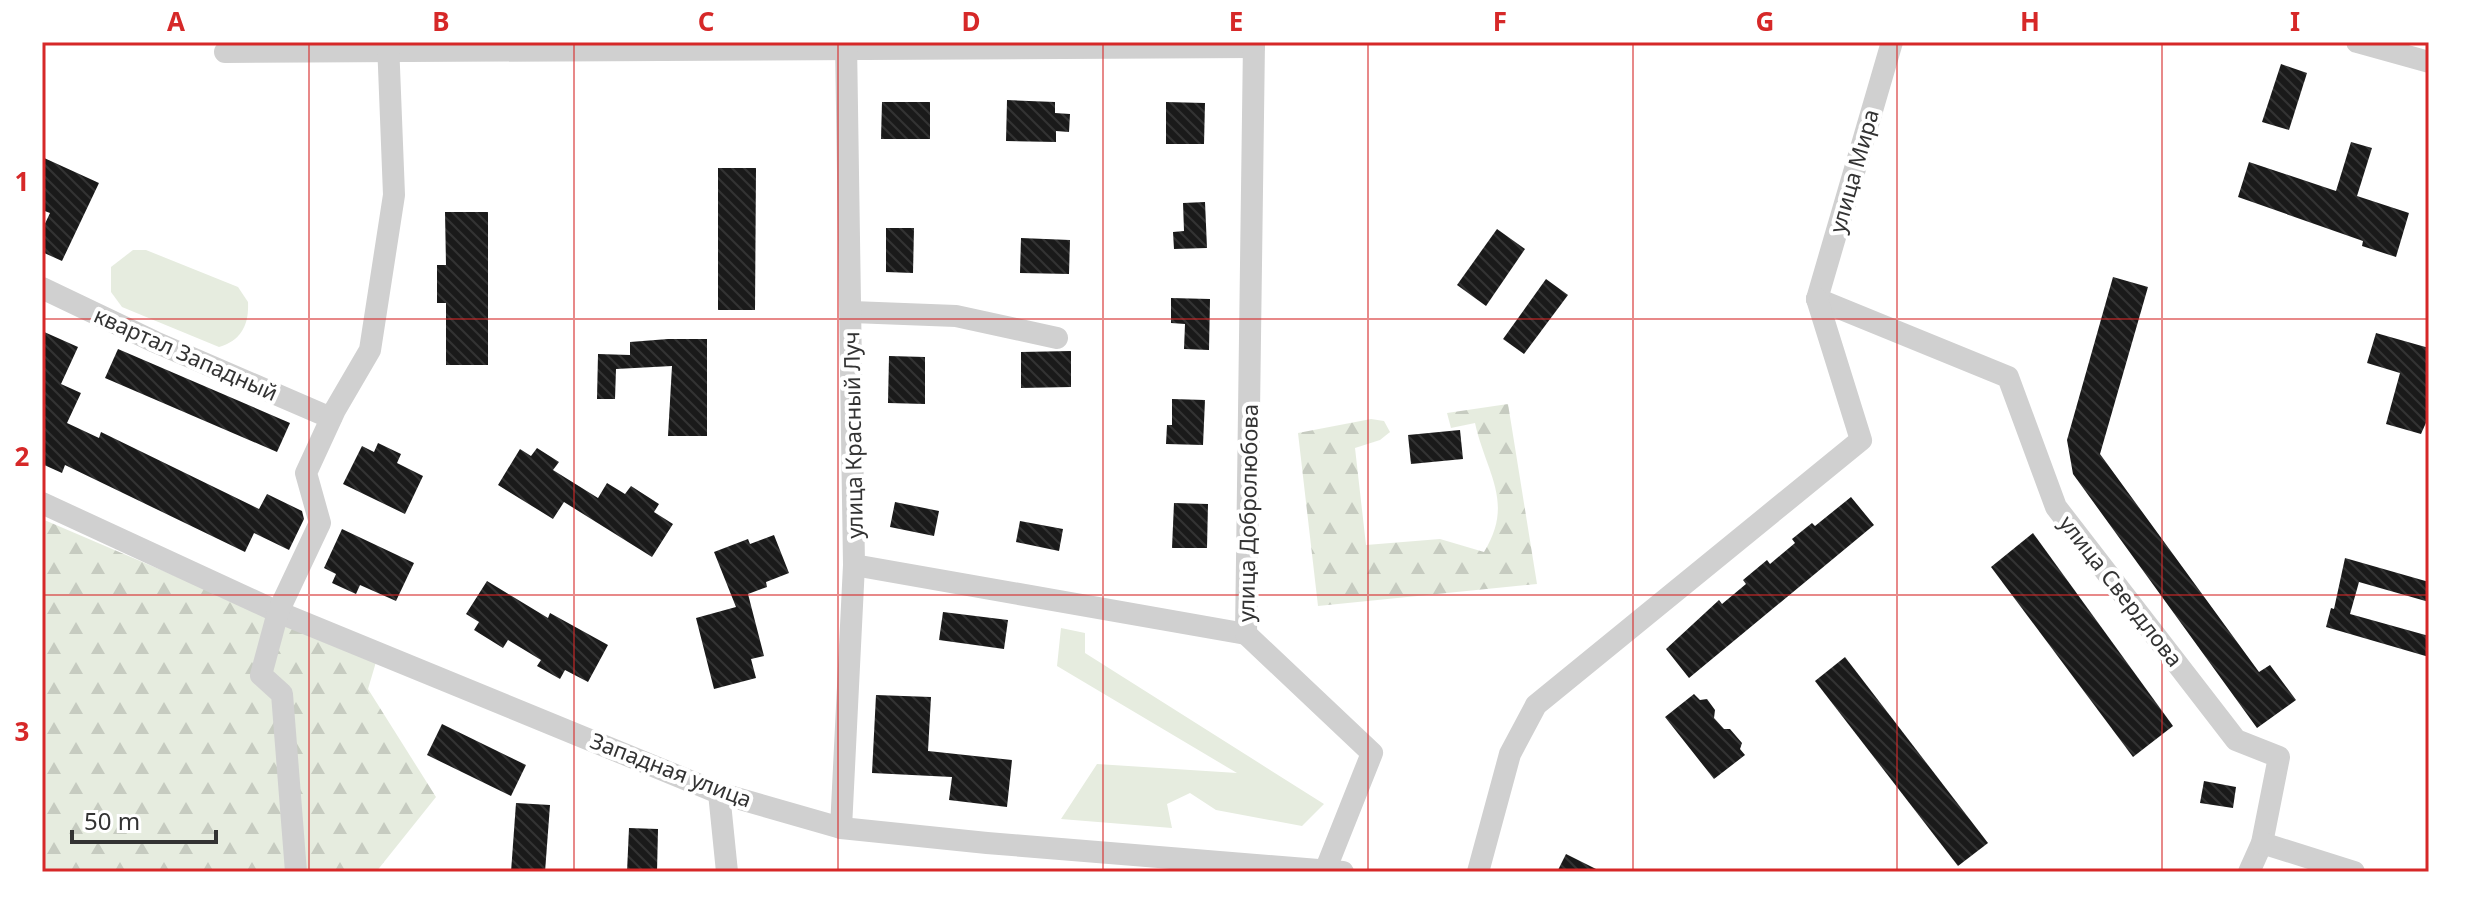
<svg xmlns="http://www.w3.org/2000/svg" width="2471" height="914" viewBox="0 0 2471 914" font-family="'Noto Sans',sans-serif">
<style>
.grass{fill:#e6ecdf}
.forest{fill:url(#forest-firs)}
.building{fill:url(#building-back-hatch)}
.lines{fill:none;stroke-linecap:round;stroke-linejoin:round}
.minor{stroke:#d0d0d0;stroke-width:22}
.grid{fill:none;stroke:#d62828;stroke-width:2;stroke-opacity:0.55}
.labels{text-anchor:middle;stroke-width:8;stroke-linejoin:round;paint-order:stroke}
.street-label{font-size:22px;fill:#333;stroke:#fff}
.neatline{fill:none;stroke:#d62828;stroke-width:3}
.grid-label{font-size:26px;text-anchor:middle;font-weight:bold;fill:#d62828}
</style>
<defs>
<pattern id="forest-firs" width="22" height="20" patternUnits="userSpaceOnUse" patternTransform="scale(2)"><rect width="22" height="20" fill="#e6ecdf"/><path d="M5 1l3.5 6h-7zM16 11l3.5 6h-7z" fill="#c6cbc0"/></pattern>
<pattern id="building-back-hatch" width="6" height="6" patternUnits="userSpaceOnUse" patternTransform="scale(2)"><rect width="6" height="6" fill="#1a1a1a"/><path d="M-1 5l2 2M0 0l6 6M5-1l2 2" fill="none" stroke="#333"/></pattern>
</defs>
<rect width="100%" height="100%" fill="#fff"/>
<g class="grass">
<path d="M133,250H146L238,287L248,302C249,324 242,340 219,347L122,307L111,292V267Z"/>
<path d="M1061,628L1085,633V653L1324,804L1302,826L1216,810L1190,793L1167,804L1172,828L1061,819L1097,764L1237,773L1057,666Z"/>
</g>
<g class="forest">
<path d="M1508,404L1537,584L1318,606L1298,433L1371,419L1384,421L1390,432L1380,440L1355,448L1366,545L1440,539L1484,552C1515,502 1486,473 1475,423L1451,428L1447,413Z"/>
<path d="M42,519L376,662L368,689L436,797L376,872H42Z"/>
</g>
<g class="building">
<path d="M2281,64L2307,73L2289,130L2262,122Z"/>
<path d="M1007,100L1055,102V113L1070,114L1069,132L1056,131V142L1006,141Z"/>
<path d="M882,102H930V139H881Z"/>
<path d="M1166,102L1205,103L1204,144H1166Z"/>
<path d="M2351,142L2372,148L2357,196L2409,213L2396,257L2362,246L2363,241L2238,197L2249,162L2336,191Z"/>
<path d="M42,157L99,183L62,261L42,252V230L50,213L42,210Z"/>
<path d="M718,168H756L755,310H718Z"/>
<path d="M1205,202L1207,248L1174,249L1173,232L1184,231L1183,203Z"/>
<path d="M445,212H488V365H446V303H437V265H446Z"/>
<path d="M886,228H914L913,273L886,272Z"/>
<path d="M1497,229L1525,249L1486,306L1457,285Z"/>
<path d="M1021,238L1070,240L1069,274L1020,273Z"/>
<path d="M2113,277L2148,287L2100,454L2259,672L2270,665L2296,700L2257,728L2073,474L2067,440Z"/>
<path d="M1546,279L1568,295L1524,354L1503,339Z"/>
<path d="M1171,298L1210,299L1209,350L1184,349L1185,324L1171,323Z"/>
<path d="M42,331L78,347L61,384L81,393L67,423L99,438L101,432L259,509L267,494L302,511L304,519L289,550L254,533L245,552L65,465L62,473L42,464Z"/>
<path d="M2376,333L2429,348V416L2421,434L2386,424L2400,373L2367,363Z"/>
<path d="M668,339H707V436H668L672,366L616,369L615,399H597L598,354L630,355V342Z"/>
<path d="M118,349L290,423L277,452L105,378Z"/>
<path d="M1071,351V387L1021,388V352Z"/>
<path d="M889,356L925,357V404L888,403Z"/>
<path d="M1172,399L1205,400L1203,445L1166,444L1167,425H1172Z"/>
<path d="M1460,430L1463,459L1411,464L1408,435Z"/>
<path d="M378,443L401,454L397,463L423,476L405,514L343,484L362,446L374,452Z"/>
<path d="M537,448L559,462L553,470L598,498L607,483L625,494L631,486L659,504L654,512L673,524L652,557L564,502L553,519L498,485L520,449L531,456Z"/>
<path d="M1851,497L1874,525L1689,678L1666,649L1719,600L1722,604L1746,584L1743,580L1767,560L1770,564L1795,543L1792,539L1812,523L1815,526Z"/>
<path d="M895,502L939,511L934,536L890,527Z"/>
<path d="M1174,503L1208,504L1207,548H1172Z"/>
<path d="M1020,521L1063,529L1059,551L1016,542Z"/>
<path d="M342,529L414,563L396,601L360,585L356,594L332,583L336,574L324,568Z"/>
<path d="M2033,533L2173,726L2133,757L1991,567Z"/>
<path d="M774,535L789,573L766,582L767,587L748,594L764,656L751,659L756,678L714,689L696,618L736,607L714,552L748,539L750,544Z"/>
<path d="M2345,558L2429,582V602L2359,582L2350,614L2429,636V657L2326,627L2331,608L2334,609Z"/>
<path d="M487,581L548,618L550,613L608,645L588,682L565,670L560,679L537,666L541,660L508,640L503,648L474,630L479,622L466,614Z"/>
<path d="M943,612L1008,620L1004,649L939,640Z"/>
<path d="M1845,657L1988,843L1958,866L1815,681Z"/>
<path d="M1694,694L1700,700L1707,699L1715,710L1714,718L1724,729H1730L1742,743L1740,749L1745,755L1714,779L1665,717Z"/>
<path d="M876,695L931,697L928,751L1012,760L1007,807L949,800L952,777L872,773Z"/>
<path d="M442,724L526,765L511,796L427,755Z"/>
<path d="M2204,781L2236,787L2233,808L2200,803Z"/>
<path d="M516,803L550,805L545,872H511Z"/>
<path d="M629,828L658,829L657,872H627Z"/>
<path d="M1566,854L1602,872H1557Z"/>
</g>
<g class="lines">
<g class="minor">
<path d="M2357,42L2429,62"/>
<path d="M225,52L1254,47"/>
<path d="M42,288L155,342L331,418"/>
<path d="M1817,299L2008,377L2056,507L2236,740L2279,757L2262,843L2249,872"/>
<path d="M1817,299L1892,42"/>
<path d="M852,312L956,316L1057,338"/>
<path d="M42,503L278,612L719,793L841,828L987,843L1343,872"/>
<path d="M854,565L1246,634L1254,42"/>
<path d="M1246,634L1372,753L1325,871"/>
<path d="M719,793L727,872"/>
<path d="M841,828L854,565L846,42"/>
<path d="M2262,843L2354,872"/>
<path d="M296,872L282,694L261,675L278,612L320,523L306,473L335,410L370,350L394,195L388,42"/>
<path d="M1478,872L1510,754L1536,705L1861,440L1817,299"/>
</g>
</g>
<path class="grid" d="M309,42V872M574,42V872M838,42V872M1103,42V872M1368,42V872M1633,42V872M1897,42V872M2162,42V872M42,319H2429M42,595H2429"/>
<g class="labels">
<g class="street-label">
<text transform="translate(1854 171) rotate(-74)" y="8">улица Мира</text>
<text transform="translate(186 354) rotate(24)" y="8">квартал Западный</text>
<text transform="translate(853 435) rotate(-91)" y="8">улица Красный Луч</text>
<text transform="translate(1248 513) rotate(-89)" y="8">улица Добролюбова</text>
<text transform="translate(2121 591) rotate(52)" y="8">улица Свердлова</text>
<text transform="translate(671 770) rotate(21)" y="8">Западная улица</text>
</g>
</g>
<rect width="2471" height="914" fill="none" stroke="#ffffff" stroke-width="88"/>
<path d="M72 830v12h144v-12" fill="none" stroke="#333333" stroke-width="4"/>
<text x="84" y="830" font-size="24" fill="#333333" stroke="#ffffff" stroke-width="6" paint-order="stroke">50 m</text>
<rect x="44" y="44" width="2383" height="826" class="neatline"/>
<g class="grid-label">
<text x="176" y="31">A</text>
<text x="441" y="31">B</text>
<text x="706" y="31">C</text>
<text x="971" y="31">D</text>
<text x="1236" y="31">E</text>
<text x="1500" y="31">F</text>
<text x="1765" y="31">G</text>
<text x="2030" y="31">H</text>
<text x="2295" y="31">I</text>
<text x="22" y="191">1</text>
<text x="22" y="466">2</text>
<text x="22" y="741">3</text>
</g>
</svg>
